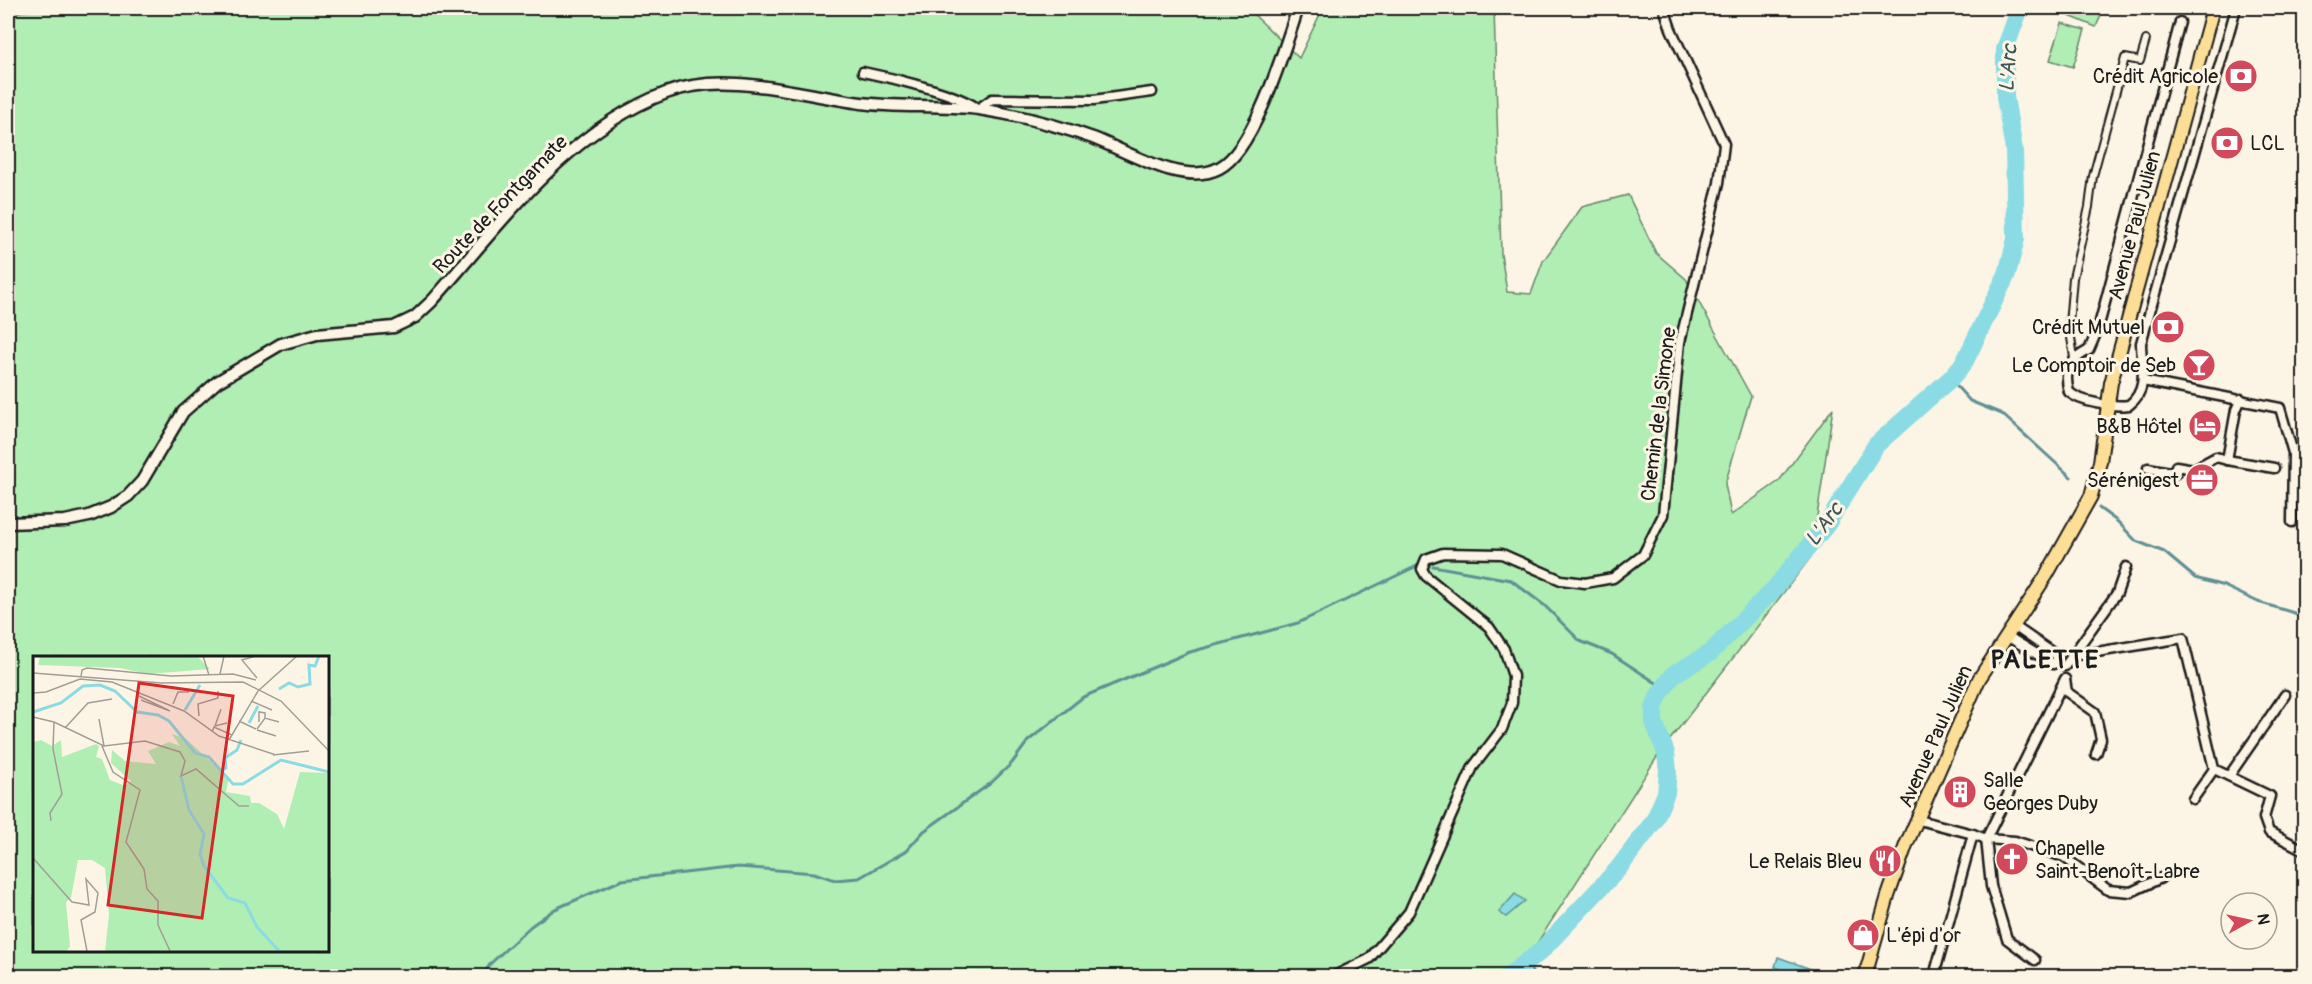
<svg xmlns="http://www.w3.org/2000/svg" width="2312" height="984" viewBox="0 0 2312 984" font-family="Pangolin,sans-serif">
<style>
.green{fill:#b1eeb4;stroke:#668568;stroke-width:1.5;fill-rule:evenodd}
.water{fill:#8adbe4;stroke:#5e8f94;stroke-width:1.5}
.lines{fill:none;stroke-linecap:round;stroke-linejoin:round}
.stream{stroke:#5e8f94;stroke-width:3}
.river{stroke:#8adbe4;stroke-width:18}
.pedestrian-casing{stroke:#1c1c1c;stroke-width:10}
.minor-casing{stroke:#1c1c1c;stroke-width:13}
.tertiary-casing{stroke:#1c1c1c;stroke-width:15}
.primary-casing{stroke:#1c1c1c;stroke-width:16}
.pedestrian{stroke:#fcf5e5;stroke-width:6}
.minor{stroke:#fcf5e5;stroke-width:8}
.tertiary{stroke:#fcf5e5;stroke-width:10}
.primary{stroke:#fdde96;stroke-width:12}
.labels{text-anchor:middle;stroke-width:6;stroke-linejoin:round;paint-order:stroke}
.poi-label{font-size:20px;fill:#1c1c1c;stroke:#fcf5e5;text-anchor:end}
.street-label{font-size:20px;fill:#1c1c1c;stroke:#fcf5e5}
.water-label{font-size:21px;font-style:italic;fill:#3d5558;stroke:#fcf5e5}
.district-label{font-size:26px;font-weight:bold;letter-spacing:1.5px;fill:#1c1c1c;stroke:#fcf5e5}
.inset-river{fill:none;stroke:#8adbe4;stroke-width:3}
.inset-road{fill:none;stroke:#a29e95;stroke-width:1.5}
.view{fill:#d62828;fill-opacity:0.15;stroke:#d62828;stroke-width:3}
.inset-edge{fill:none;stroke:#1c1c1c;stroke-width:3}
</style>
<rect width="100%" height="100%" fill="#fcf5e5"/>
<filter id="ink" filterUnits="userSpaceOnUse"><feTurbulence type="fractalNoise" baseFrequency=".0167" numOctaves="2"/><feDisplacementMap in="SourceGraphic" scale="12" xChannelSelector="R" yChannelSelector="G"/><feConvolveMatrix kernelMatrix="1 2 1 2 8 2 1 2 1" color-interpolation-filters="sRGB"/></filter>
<g filter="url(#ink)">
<g class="green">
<path d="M51,8H1247L1299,58L1323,8H1494L1501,254L1507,292L1531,294L1543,261L1582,207L1628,195L1656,253L1686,279L1751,396L1725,484L1731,515L1779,481L1833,408L1811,557L1659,754L1516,976H8V13ZM34,657H327V950H34Z"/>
<path d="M2070,8H2104L2096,27L2067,15Z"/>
<path d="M2062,23L2085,30L2073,67L2050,60Z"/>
</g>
<g class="water">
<path d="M1515,894L1525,901L1506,917L1499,912Z"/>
<path d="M1778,957L1811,969L1812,976H1801L1775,967Z"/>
</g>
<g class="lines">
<g class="stream">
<path d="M1950,379L1970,401L2002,414L2071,477"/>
<path d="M2099,508L2118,522L2136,541L2164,552L2195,578L2224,586L2258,602L2304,616"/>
<path d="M1433,566L1511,580L1545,606L1580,641L1612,654L1664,688"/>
<path d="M1527,963L1534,976"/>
<path d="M482,976L491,963L531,926L555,909L622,880L738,867L814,873L835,880L859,878L906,851L924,831L991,783L1012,763L1028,741L1083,697L1190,652L1298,623L1419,565"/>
</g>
<path class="river" d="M1508,976L1540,952L1618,869L1654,821L1666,793L1668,771L1666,753L1654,722V708L1659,695L1674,674L1710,653L1775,588L1827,524L1876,445L1950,379L1964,363L2007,274L2016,239L2014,150L2005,97V49L2020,8"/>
<defs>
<path id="pedestrian" d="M2074,358L2069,324L2073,278L2089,207L2093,176L2125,58L2140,61L2146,40"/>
<g id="minor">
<path d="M2180,22L2098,329L2089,350C2070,360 2063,370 2069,392C2081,403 2114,407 2129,405C2150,389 2141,364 2141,343L2236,8"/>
<path d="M863,72C888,77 961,94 978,109L992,99L1094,100L1152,92"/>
<path d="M2143,381L2280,408L2293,453L2292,522"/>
<path d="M2241,399L2236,410L2227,460L2274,468"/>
<path d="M2148,468L2176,473V466L2194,469L2216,457L2227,460"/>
<path d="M2007,636L2053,664L2058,662L2056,655L2014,626"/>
<path d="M2072,656L2117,593L2126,567"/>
<path d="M2065,666L2072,656L2183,638L2214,769L2270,796L2264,818L2269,832L2304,850"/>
<path d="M2065,680L2067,692L2095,712L2101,739L2096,754"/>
<path d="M2229,776L2285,695"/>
<path d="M2193,799L2214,769"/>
<path d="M1919,820L1973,834L1934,976"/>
<path d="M1973,834L1986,839L2065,679"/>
<path d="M2035,960L2007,939L1991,886L1986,839L2015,841L2064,857L2108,890L2131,892L2161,878"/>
<path d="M1334,976L1369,959L1409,912L1473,767L1502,729L1512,703L1513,676L1504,649L1489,627L1426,576L1422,569L1426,559L1443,553L1502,554L1561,580L1585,583L1613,578L1643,555L1663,515L1680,342L1719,183L1724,144L1671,29L1664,8"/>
</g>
<path id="tertiary" d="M8,523L65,521L89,516L111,507L128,496L142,481L183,412L217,382L281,344L317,334L394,327L415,317L432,301C499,226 567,130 666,93C727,70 799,95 861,103C900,108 940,104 979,109C1018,115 1056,125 1093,138C1127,151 1183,187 1219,168C1255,150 1285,46 1298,8"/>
<path id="primary" d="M1865,976L1888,896L1906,845L1979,679L2046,576L2091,496L2100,462L2111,383L2213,8"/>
</defs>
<use href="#pedestrian" class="pedestrian-casing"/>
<use href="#minor" class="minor-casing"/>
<use href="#tertiary" class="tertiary-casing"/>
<use href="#primary" class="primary-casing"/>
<use href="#pedestrian" class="pedestrian"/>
<use href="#minor" class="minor"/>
<use href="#tertiary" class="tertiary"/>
<use href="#primary" class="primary"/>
</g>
</g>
<defs>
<symbol id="bank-disc" viewBox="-11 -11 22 22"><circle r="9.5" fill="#d1495b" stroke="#fcf5e5"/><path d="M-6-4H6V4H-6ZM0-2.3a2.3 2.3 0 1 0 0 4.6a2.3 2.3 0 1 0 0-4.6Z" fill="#fff"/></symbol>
<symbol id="bar-disc" viewBox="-11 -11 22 22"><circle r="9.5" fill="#d1495b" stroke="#fcf5e5"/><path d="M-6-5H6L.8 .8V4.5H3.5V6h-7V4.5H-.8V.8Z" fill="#fff"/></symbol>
<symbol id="hotel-disc" viewBox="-11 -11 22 22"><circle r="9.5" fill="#d1495b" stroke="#fcf5e5"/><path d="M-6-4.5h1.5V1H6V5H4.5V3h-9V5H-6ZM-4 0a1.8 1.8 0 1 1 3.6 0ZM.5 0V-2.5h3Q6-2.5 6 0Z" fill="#fff"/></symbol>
<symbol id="office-disc" viewBox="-11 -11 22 22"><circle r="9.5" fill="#d1495b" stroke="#fcf5e5"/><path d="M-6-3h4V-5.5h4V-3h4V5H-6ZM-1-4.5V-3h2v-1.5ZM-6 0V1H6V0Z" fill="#fff"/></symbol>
<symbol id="building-disc" viewBox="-11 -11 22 22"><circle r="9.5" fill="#d1495b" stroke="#fcf5e5"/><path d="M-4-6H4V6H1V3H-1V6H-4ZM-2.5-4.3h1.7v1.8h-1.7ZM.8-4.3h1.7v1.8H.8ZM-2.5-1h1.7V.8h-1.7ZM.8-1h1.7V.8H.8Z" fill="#fff"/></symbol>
<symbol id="church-disc" viewBox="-11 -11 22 22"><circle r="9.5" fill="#d1495b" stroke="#fcf5e5"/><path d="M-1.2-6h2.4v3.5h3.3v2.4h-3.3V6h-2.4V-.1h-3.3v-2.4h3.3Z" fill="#fff"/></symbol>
<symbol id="restaurant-disc" viewBox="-11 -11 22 22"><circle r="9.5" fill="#d1495b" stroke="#fcf5e5"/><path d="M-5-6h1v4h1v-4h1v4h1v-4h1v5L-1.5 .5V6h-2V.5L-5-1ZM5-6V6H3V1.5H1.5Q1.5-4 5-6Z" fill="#fff"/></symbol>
<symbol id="shop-disc" viewBox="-11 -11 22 22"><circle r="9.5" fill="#d1495b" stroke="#fcf5e5"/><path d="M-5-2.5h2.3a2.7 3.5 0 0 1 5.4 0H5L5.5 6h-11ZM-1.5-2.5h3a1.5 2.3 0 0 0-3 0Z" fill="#fff"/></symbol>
</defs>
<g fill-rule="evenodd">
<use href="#bank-disc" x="2222" y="57" width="38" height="38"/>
<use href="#bank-disc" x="2208" y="124" width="38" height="38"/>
<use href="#bank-disc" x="2149" y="308" width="38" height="38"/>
<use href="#bar-disc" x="2180" y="346" width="38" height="38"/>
<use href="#hotel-disc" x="2186" y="407" width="38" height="38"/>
<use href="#office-disc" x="2183" y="461" width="38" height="38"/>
<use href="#building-disc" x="1941" y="773" width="38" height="38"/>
<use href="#church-disc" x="1993" y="840" width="38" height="38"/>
<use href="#restaurant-disc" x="1866" y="842" width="38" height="38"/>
<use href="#shop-disc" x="1844" y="916" width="38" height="38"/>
</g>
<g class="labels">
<g class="poi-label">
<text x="2218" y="83">Crédit Agricole</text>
<text x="2250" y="150" text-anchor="start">LCL</text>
<text x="2145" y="334">Crédit Mutuel</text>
<text x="2176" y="372">Le Comptoir de Seb</text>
<text x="2182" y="433">B&amp;B Hôtel</text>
<text x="2179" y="487">Sérénigest</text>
<text x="1983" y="787" text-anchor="start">Salle<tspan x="1983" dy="23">Georges Duby</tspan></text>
<text x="2035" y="855" text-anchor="start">Chapelle<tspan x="2035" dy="23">Saint-Benoît-Labre</tspan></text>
<text x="1862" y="868">Le Relais Bleu</text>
<text x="1886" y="942" text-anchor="start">L'épi d'or</text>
</g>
<g class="street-label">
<text transform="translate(500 204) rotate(-46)" y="7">Route de Fontgamate</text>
<text transform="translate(2134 225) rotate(-75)" y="7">Avenue Paul Julien</text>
<text transform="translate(1658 414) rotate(-83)" y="7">Chemin de la Simone</text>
<text transform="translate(1935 736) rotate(-66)" y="7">Avenue Paul Julien</text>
</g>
<g class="water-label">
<text transform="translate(2008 68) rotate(-86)" y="7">L'Arc</text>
<text transform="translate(1824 524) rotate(-54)" y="7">L'Arc</text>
</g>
<g class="district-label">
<text x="2045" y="668">PALETTE</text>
</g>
</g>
<g transform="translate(33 656)">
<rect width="296" height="296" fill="#fcf5e5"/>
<path d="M7,0H164L177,13L115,18L87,12L5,9ZM139,78L153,83L196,122L193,136L217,140L218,147H226L244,158L251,173L267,116L295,117V295H72L76,259L72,212L59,204H45L38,242L33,246L37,290L34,295H0V86L8,84L19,90L28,84L29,101L63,88L66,90L63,101L69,103L77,124L92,130L98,125L78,107L79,94L92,105L123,108L115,95L136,86L147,90Z" fill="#b1eeb4"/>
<path class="inset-river" d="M246,33L256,27L265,31L277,28L276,9L282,10L286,0M152,54L167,29M0,56L28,47L50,30L67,29L82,35L104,56L125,59L136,65L162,97L176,101L200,128H210L248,104L296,116M216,67L225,50M188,115L193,112L192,102L204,94L208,84M148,120L156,154L171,178L167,198L171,210L195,242L212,247L224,271L246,295"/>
<path class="inset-road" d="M170,0L176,19M223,0L209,4L224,22M0,17L128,27L210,26L248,45L296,95M187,18L191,0M48,21L49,14L54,12L138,20L200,18L223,24M0,37L13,36L47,23L79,26L151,55L186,80L243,99M106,40L137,55M108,44L137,55M218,45L239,54M140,48L145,36H156M188,53L182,70L194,67M166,60L165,48L185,42V35M0,61L21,66L71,90L112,85L147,96L152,105L148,120L163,113L206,150H216M66,63L71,90M206,65L223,73M226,66V56L232,57V62M32,72L55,47L79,43M224,73L232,62L246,66M224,74L243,80M179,76L181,71L199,79M196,84L225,35L264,0M69,90L80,116L107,134L93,186L111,213L114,233L125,245V269L137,295M240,99L276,95M18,165L17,157L29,138L20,93L21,66M0,202L39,246L56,249L53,223L65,237L62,256L48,264L54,295"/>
<path class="view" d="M106,27L200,40L169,262L75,249Z"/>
<rect width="296" height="296" class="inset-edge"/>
</g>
<rect width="2312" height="984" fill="none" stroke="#fcf5e5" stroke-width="30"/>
<rect x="15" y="15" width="2282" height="954" fill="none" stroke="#1c1c1c" stroke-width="2" filter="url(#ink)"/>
<g transform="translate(2249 921) rotate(82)"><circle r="28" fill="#fcf5e5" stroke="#a29e95" stroke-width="1.5"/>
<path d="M0-4.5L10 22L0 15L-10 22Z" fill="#d1495b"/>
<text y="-9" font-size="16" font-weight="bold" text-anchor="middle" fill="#1c1c1c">N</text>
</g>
</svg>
